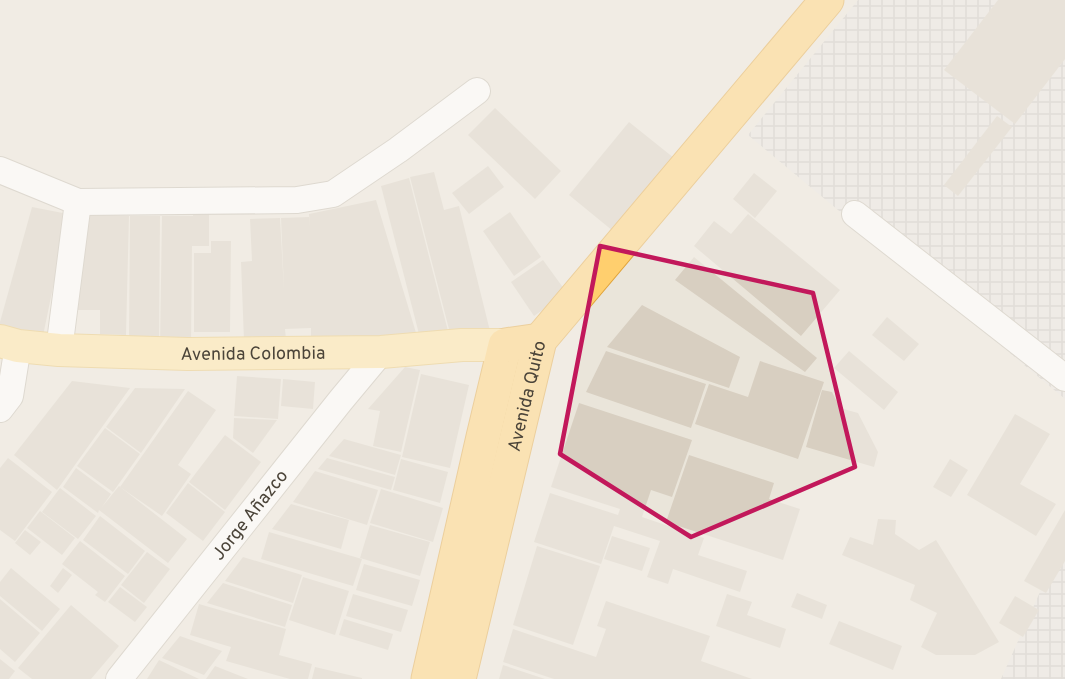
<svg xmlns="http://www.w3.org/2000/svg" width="1065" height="679" viewBox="0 0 1065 679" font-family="Overpass,sans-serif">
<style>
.residential{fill:#eae5da}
.industrial{fill:url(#industrial-grid)}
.building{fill:#d8cfc1}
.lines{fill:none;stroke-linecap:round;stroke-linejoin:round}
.minor-casing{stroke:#c2bbae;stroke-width:28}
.major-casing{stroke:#e6c16a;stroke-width:34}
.highway-casing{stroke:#e0a43c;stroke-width:35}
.minor{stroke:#fff;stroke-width:26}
.major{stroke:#ffe39c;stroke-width:32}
.highway{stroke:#ffcf6e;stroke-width:33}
.marked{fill:none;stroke:#c2185b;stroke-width:4.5;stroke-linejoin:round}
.labels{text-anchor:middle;stroke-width:6;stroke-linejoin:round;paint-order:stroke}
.street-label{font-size:18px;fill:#4b4439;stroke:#fff}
</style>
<defs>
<pattern id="industrial-grid" width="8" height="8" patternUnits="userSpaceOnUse" patternTransform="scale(1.5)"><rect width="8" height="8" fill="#e6e2dd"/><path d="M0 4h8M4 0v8" fill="none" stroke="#c7c3be"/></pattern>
</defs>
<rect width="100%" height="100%" fill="#f6f3ec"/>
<rect class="residential" x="0" y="0" width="1065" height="679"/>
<g class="industrial">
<path d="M858,0H1065V399L748,135Z"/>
<path d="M1065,536V679H1001Z"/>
</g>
<g class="building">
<path d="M998,0H1065V59L1015,124L944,70Z"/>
<path d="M495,108L561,171L535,199L468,135Z"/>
<path d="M997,116L1012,127L958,196L944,185Z"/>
<path d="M629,122L674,158L613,231L569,195Z"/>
<path d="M488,166L504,187L469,214L452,193Z"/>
<path d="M434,172L444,210L459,206L490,331L452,341L410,177Z"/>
<path d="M754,173L777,191L755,218L733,199Z"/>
<path d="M409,178L448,331L420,338L381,186Z"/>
<path d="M376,200L417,336L311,346V328L285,329L286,339L244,341L241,262L252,261L250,219L280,218L284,290L281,218L309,217L310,227L309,214Z"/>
<path d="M32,207L68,214L43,336L0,328V322Z"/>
<path d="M510,212L541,257L514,276L483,231Z"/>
<path d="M193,213H209V246H192L191,346H160L162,216H193Z"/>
<path d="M80,214L129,216L126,335L100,334V310H77Z"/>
<path d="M748,214L840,290L801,336L694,246L714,221L731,234Z"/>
<path d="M130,216H160L159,341H129Z"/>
<path d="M211,241H231L230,332H194V253H211Z"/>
<path d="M694,257L817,358L805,372L675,280Z"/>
<path d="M543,260L567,293L534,316L511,282Z"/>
<path d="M642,305L740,357L729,388L607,347Z"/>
<path d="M887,317L919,344L904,361L872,335Z"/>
<path d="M606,351L706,384L691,428L586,392Z"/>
<path d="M849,351L898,392L884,410L834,368Z"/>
<path d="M760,361L824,382L798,459L695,424L709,384L748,397Z"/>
<path d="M405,367L420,370L401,452L373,446L380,411L368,409Z"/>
<path d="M421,374L469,385L450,468L402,457Z"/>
<path d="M237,376L281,379L278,419L234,416Z"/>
<path d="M283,379L315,382L313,409L281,406Z"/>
<path d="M72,381L130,388L57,490L14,455Z"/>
<path d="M135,388L185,389L141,453L106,427Z"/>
<path d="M822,390L832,392L840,408L858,413L878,452L874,467L806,447Z"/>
<path d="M188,391L216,410L178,465L191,474L162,516L120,487Z"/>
<path d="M579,403L692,440L672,497L651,490L642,517L704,538L698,555L747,571L740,592L673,569L668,584L647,577L660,541L614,526L601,564L534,542L550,493L618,515L620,509L551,487Z"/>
<path d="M1015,414L1050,434L1020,484L1056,504L1036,536L967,495Z"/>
<path d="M234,418L277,420L253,453L233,438Z"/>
<path d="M105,428L140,454L113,492L77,466Z"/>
<path d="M225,435L261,462L225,510L189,482Z"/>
<path d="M344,439L401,455L395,475L329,456Z"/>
<path d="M689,455L774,483L769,499L800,509L783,560L666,522Z"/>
<path d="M8,458L52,492L15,541L0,530V468Z"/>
<path d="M327,458L395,477L391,490L318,469Z"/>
<path d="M401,459L448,472L440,503L393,490Z"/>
<path d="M950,459L968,470L951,497L933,487Z"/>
<path d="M76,468L111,494L102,507L119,486L187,539L168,563L99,510L98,513L63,487Z"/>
<path d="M315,471L378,490L367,525L293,502Z"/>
<path d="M188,483L225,512L203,541L166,513Z"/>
<path d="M60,488L96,516L78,539L42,512Z"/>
<path d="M381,489L443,508L433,542L370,523Z"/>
<path d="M291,504L349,520L341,549L272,529Z"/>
<path d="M1065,510V561L1046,593L1024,581Z"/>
<path d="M40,511L75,538L62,555L27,528Z"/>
<path d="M100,516L145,551L128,574L83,540Z"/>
<path d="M878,519L896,520L895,534L919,550L936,540L999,642L975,655H936L921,647L937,613L910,600L915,585L842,555L850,537L873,545Z"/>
<path d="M370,525L430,542L420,576L360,558Z"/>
<path d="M25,530L41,542L30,555L15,543Z"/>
<path d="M269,532L362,559L353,586L261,559Z"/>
<path d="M612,536L650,548L642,571L604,559Z"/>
<path d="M80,541L125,576L105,602L95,595L98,592L62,564Z"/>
<path d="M537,546L600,566L573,645L513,625Z"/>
<path d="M147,552L170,569L144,603L121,585Z"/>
<path d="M243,557L302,575L293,603L225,581Z"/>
<path d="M364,564L420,580L412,606L356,590Z"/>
<path d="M11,568L60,609L42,631L0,596V582Z"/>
<path d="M63,568L72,575L58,593L50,586Z"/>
<path d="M303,577L349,591L335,635L289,620Z"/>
<path d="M223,583L292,605L285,627L207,603Z"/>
<path d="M120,587L147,607L135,622L108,602Z"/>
<path d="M797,593L827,605L822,619L791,607Z"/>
<path d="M353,594L408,610L401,632L346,616Z"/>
<path d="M727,594L752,602L747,615L786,629L780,648L716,626Z"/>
<path d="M1015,596L1039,610L1023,637L999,623Z"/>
<path d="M0,599L40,633L15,662L0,649Z"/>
<path d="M606,601L710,636L701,661L752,679H554L503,662L513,629L596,657L606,629L597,626Z"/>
<path d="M199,604L286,629L279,655L312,664L308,679H290L226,661L231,647L190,635Z"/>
<path d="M71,605L119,646L91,679H32L18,668Z"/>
<path d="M344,619L393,634L388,650L339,635Z"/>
<path d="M839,621L902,646L893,670L829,644Z"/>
<path d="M180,636L222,651L204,675L162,658Z"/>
<path d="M0,659L15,671L9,679H0Z"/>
<path d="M159,660L199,679H147Z"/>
<path d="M503,665L545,679H499Z"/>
<path d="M215,666L248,679H206Z"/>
<path d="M315,667L362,678V679H312Z"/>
</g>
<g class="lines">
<defs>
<g id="minor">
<path d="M0,170L78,202L297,200L333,194L398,150L477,91"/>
<path d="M855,214L1065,378"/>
<path d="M59,350L78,202"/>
<path d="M0,409L10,396L18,346"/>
<path id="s1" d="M119,679L341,400L381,352"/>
</g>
<g id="major">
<path id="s2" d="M0,341L18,346L59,350L188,354L381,352L462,345H505"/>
</g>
<g id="highway">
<path d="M428,679L483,437L505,345L540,340"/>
<path id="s3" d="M459,679L540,340L827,0"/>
</g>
</defs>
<use href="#minor" class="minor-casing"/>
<use href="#major" class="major-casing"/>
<use href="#highway" class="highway-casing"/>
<use href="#minor" class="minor"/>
<use href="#major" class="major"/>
<use href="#highway" class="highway"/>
</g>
<path d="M0 0H1065V679H0ZM600,246L813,293L855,467L691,537L560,454Z" fill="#f6f3ec" fill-opacity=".55" fill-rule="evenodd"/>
<path class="marked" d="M600,246L813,293L855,467L691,537L560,454Z"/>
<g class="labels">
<g class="street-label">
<text dy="6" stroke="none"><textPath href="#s2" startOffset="254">Avenida Colombia</textPath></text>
<text dy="6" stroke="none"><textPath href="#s3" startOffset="291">Avenida Quito</textPath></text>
<text dy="6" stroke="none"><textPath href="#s1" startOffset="210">Jorge Añazco</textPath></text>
</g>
</g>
</svg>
